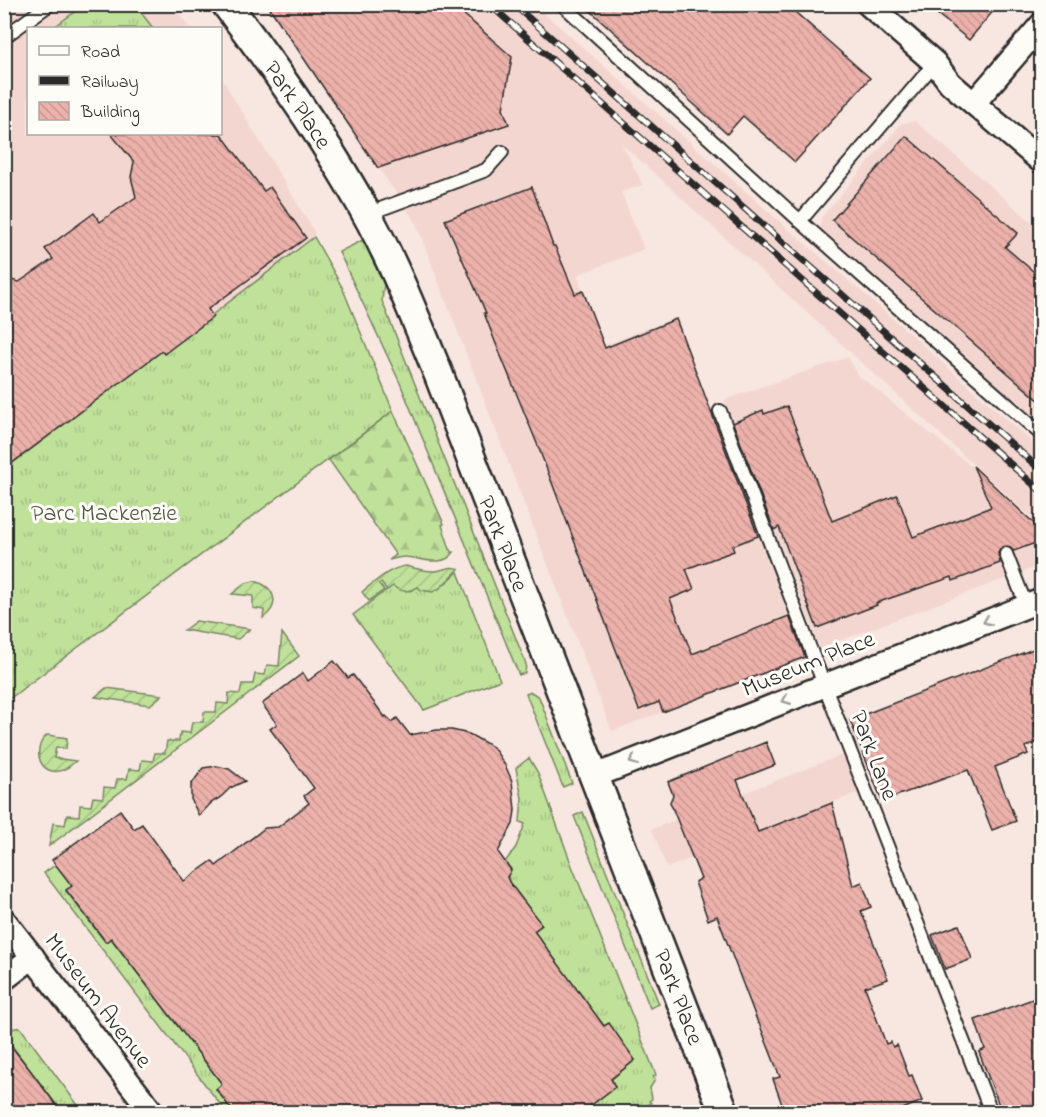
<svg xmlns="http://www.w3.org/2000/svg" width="1046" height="1117" viewBox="0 0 1046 1117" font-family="'Indie Flower',sans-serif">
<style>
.built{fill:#f4d6d0}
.grass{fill:url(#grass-tufts);stroke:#768662;stroke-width:1.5}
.forest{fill:url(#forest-firs);stroke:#768662;stroke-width:1.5}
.garden{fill:url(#garden-furrows);stroke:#768662;stroke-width:1.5}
.building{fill:url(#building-back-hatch);stroke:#2b2b2b;stroke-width:1.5}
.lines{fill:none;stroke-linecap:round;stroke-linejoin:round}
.service-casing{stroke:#2b2b2b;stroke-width:16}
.minor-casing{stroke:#2b2b2b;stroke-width:27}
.tertiary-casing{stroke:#2b2b2b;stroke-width:33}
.service{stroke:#fdfcf7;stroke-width:12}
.minor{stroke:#fdfcf7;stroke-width:22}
.tertiary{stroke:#fdfcf7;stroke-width:28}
.rail-casing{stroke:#2b2b2b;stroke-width:7}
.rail{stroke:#fdfcf7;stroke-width:4.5;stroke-dasharray:14;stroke-linecap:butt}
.oneway{stroke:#9e9e9b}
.labels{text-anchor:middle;stroke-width:6;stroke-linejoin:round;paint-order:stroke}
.street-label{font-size:24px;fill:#2b2b2b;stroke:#fdfcf7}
.park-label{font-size:24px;fill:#505847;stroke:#fdfcf7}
</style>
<defs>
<pattern id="grass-tufts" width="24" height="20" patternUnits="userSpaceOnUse" patternTransform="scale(1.5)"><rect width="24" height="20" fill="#c0e19a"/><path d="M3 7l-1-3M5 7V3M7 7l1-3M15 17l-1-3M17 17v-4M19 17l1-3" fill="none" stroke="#a5c185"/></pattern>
<pattern id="forest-firs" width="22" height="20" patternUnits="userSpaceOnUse" patternTransform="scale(1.5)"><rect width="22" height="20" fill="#c0e19a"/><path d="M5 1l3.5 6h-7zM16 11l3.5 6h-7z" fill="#a5c185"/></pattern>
<pattern id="garden-furrows" width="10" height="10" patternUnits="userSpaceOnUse" patternTransform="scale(1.5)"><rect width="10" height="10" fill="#c0e19a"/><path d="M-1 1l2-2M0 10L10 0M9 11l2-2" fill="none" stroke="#a5c185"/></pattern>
<pattern id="building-back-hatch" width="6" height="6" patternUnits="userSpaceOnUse" patternTransform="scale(1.5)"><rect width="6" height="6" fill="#ecb1ab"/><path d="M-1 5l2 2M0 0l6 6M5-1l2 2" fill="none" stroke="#cb9893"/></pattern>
</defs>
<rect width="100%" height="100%" fill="#f8e6e0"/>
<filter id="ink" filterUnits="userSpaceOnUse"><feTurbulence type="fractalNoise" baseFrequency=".0167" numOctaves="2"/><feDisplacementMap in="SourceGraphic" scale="12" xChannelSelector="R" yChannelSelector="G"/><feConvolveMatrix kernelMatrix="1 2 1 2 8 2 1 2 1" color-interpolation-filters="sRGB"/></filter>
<g filter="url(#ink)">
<g class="built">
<path d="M5,5H172L190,28H28V134H220L221,77L315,233L312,239L212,314L213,317L5,469Z"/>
<path d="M267,5H535L788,229L875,303L1041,450V526L622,144L643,185L621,192L644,249L577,275L602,346L675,318L789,616L711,647L728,687L612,731L415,221Z"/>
<path d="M915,121L1041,230V424L820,230L821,218L901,124Z"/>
<path d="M848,357L860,379L862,378L984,477L1041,530V565L820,648L724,400Z"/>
<path d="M844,754L859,792L667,868L652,829Z"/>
</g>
<g class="grass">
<path d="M84,5H135L153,28H53Z"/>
<path d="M314,237L342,287L393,411L5,702V469L162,351L213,317L212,315Z"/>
<path d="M363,240L384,284L382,301L526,664L525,673L519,675L400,383L339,252Z"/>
<path d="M458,572L500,680L424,710L353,615L393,585L410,591L418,586L440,588Z"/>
<path d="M531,692L539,697L572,783L563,787L526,694Z"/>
<path d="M529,758L538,773L572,866L656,1075L653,1077L655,1080L650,1088L652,1099L649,1101L651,1103L639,1112H581L615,1087L612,1079L635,1060L609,1024L604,1026L534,931L542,925L509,882L508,875L511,869L505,862L516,847L525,824L520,822L522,798L516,768Z"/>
<path d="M583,812L659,1004L650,1008L574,816Z"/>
<path d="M82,846L71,887L66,891L105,942L110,939L112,940L222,1084L216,1089L234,1112H226L44,873Z"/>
<path d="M5,1027L12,1029L20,1027L83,1112H62L10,1043L5,1047Z"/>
</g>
<path class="forest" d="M393,411L444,524L442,525L451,552H454C443,569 419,557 404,557C399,557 394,559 389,560L396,555L329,460Z"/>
<g class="garden">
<path d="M406,566C416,569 425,571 435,571C444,570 451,565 459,569L440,588L433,592L421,590L418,587C408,592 402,593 393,586L387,590L381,583L379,584L384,590L369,601L362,592C376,581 389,568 406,566Z"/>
<path d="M254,581C274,586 282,604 263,618L264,610L253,608V596L232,594L246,583Z"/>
<path d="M196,621L250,629L238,639L184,630Z"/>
<path d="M282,633L299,656L49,846L53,823L65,825L67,815L79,816L80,805L91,806L93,797L103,798L104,787L115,788L117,779H127L129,769L140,770L142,760L153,761L155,753H165L167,741H179L180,732L190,733L192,722H203L204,712H216L217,703L228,704L229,693L240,694L242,684H253L255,674L265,675L267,665L279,666Z"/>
<path d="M106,688L162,695L150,705L95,697Z"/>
<path d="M47,735L67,738L66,749L56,747L54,758L76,761C72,764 68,768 63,770C41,778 30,750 47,735Z"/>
</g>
<g class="building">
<path d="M267,4H452L512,57L503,109L509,124L378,168Z"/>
<path d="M583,4H786L870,78L795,162L743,116L727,134Z"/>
<path d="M925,4H999L969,40Z"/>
<path d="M111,134H221L264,191L270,187L306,238L208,309L213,317L164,354L162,351L4,469V278L19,282L53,259L45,249L94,213L100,222L136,197L131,177L134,162Z"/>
<path d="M906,136L1018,233L1005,247L1041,278V402L832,220Z"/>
<path d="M532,187L553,246H555L575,294L583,291L605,348L676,319L758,536L732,546L734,551L686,569L694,589L670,599L692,654L789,616L805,657L663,712L659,702L639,710L536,441L496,344L484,313H486L445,220Z"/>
<path d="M787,406L832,521L897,495L913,537L991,507L973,466L1041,530V541L1014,551L1008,546L1002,547L998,553L1000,563L953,581L952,577L876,603L877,605L817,628L779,527L774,530L733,423L763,410L764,414Z"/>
<path d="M1041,646V714L1032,717L1041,741L1025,747L1028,754L995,767L1016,821L992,830L968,770L882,801L850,720Z"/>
<path d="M334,661L348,678L353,675L385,717L386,716L392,722L397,718L410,735L437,730H452L469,734L493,747L505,765L512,781L515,810L513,824L498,852L511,870L507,877L509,882L542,925L534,931L604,1026L609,1023L635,1060L611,1079L615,1087L581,1113H234L216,1089L222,1084L111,938L106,942L66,890L72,886L52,860L120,810L134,829L142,824L184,881L212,861L216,866L265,828L278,827L309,803L304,796L314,788L270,729L277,724L262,704L303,673L308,681Z"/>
<path d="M766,742L775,765L737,780L758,832L832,803L853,886L862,882L871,907L861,911L888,979L865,987L886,1044L891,1042L893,1047L897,1045L909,1076L912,1075L922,1101L893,1113H785L773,1079L780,1077L759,1023H758L717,916L708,920L695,882L701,879L670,802L673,795L668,782Z"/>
<path d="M217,766L229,769L245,781L230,788L221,797L211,803L199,816L191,799V785L203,768Z"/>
<path d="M959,925L972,959L945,969L932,935Z"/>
<path d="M1041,996V1113H1002L979,1052L985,1049L975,1020Z"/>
<path d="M4,1037L30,1070L62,1113H4Z"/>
</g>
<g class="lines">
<defs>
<g id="service">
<path d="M562,4L800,221"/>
<path d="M4,37L50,4"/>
<path d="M935,63L800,221L1042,435"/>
<path d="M367,214L486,170L502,152"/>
<path d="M720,411L813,656L991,1112"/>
<path d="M1006,554L1026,605"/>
</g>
<g id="minor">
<path d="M868,4L935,63L950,83L1042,162"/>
<path d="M974,103L1042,24"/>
<path d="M595,776L1042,600"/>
<path d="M4,920L152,1112"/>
<path d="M4,979L33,957"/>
</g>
<g id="tertiary">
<path id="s1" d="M226,4C279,73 330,146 371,222C397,271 417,322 438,373L724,1112"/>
</g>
</defs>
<use href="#service" class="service-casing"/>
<use href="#minor" class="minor-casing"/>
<use href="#tertiary" class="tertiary-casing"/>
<use href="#service" class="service"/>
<use href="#minor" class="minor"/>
<use href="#tertiary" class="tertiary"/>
<defs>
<g id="rail">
<path d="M489,4L1042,492"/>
<path d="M513,4L1042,471"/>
</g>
</defs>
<use href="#rail" class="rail-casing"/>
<use href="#rail" class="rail"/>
</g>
<defs><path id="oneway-chevron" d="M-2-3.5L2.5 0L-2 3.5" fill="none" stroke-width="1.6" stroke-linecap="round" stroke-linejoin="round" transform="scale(1.5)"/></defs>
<g class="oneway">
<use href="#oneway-chevron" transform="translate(987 621) rotate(158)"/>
<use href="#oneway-chevron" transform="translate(786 700) rotate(158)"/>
<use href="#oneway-chevron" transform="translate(633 761) rotate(159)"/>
</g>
</g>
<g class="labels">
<g class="street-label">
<text dy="8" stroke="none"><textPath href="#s1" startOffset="124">Park Place</textPath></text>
<text dy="8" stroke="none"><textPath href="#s1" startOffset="610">Park Place</textPath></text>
<text transform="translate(808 663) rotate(-22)" y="8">Museum Place</text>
<text transform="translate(875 755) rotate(69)" y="8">Park Lane</text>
<text dy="8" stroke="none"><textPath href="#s1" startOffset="1096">Park Place</textPath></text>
<text transform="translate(99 1000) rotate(53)" y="8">Museum Avenue</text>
</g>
<g class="park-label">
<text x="104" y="520">Parc Mackenzie</text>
</g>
</g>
<rect width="1046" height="1117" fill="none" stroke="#fdfcf7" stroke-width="24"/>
<rect x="12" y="12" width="1022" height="1093" fill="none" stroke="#2b2b2b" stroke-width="2" filter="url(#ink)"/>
<rect x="27" y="27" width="195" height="108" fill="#fdfcf7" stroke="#a9a8a5" stroke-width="1.5"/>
<rect x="39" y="46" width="30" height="9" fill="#fdfcf7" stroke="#a9a8a5" stroke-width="1.5"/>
<text x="81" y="57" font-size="18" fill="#2b2b2b">Road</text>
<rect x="39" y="76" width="30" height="9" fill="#2b2b2b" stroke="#a9a8a5" stroke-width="1.5"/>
<text x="81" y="87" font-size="18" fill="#2b2b2b">Railway</text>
<rect x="39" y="102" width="30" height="18" fill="url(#building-back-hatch)" stroke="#a9a8a5" stroke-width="1.5"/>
<text x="81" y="117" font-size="18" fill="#2b2b2b">Building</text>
</svg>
